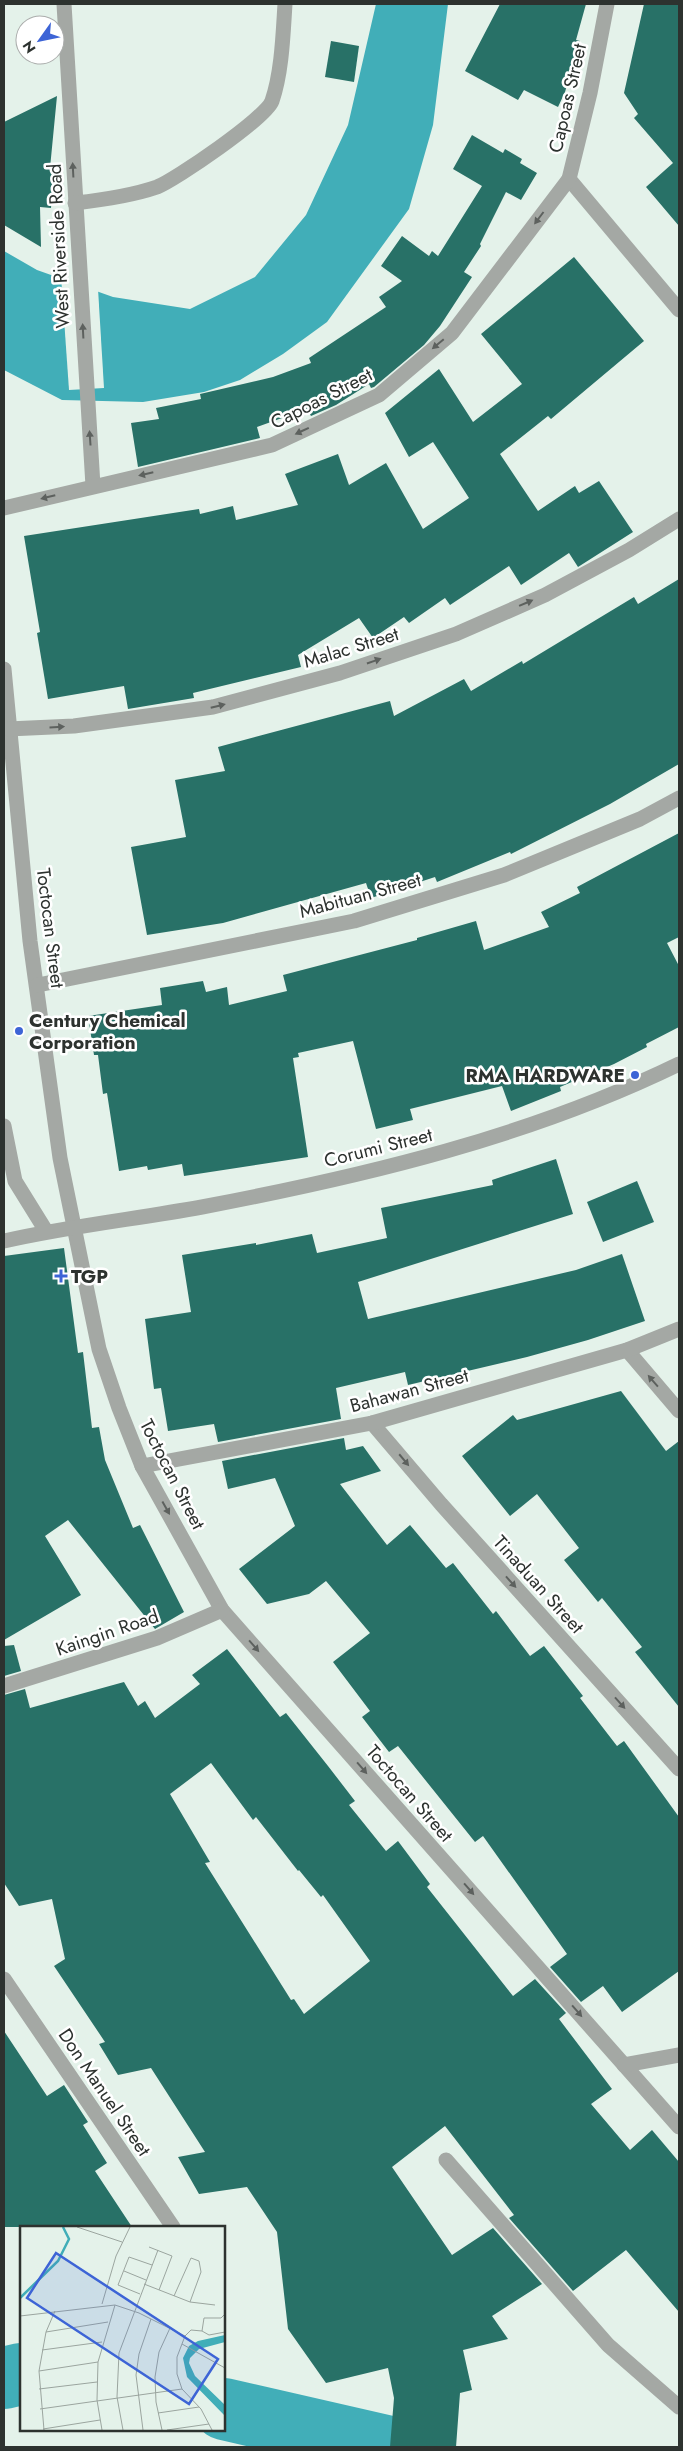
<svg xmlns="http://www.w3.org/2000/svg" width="683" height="2451" viewBox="0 0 683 2451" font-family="Jost,sans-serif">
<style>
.water{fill:#41aeb8}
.pier{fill:#e4f2ea}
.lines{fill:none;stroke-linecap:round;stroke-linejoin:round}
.river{stroke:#41aeb8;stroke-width:62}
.building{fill:#287167;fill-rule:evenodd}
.minor{stroke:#a4a8a4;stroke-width:15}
.oneway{fill:#5d615e}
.poi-dot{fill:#3d64d6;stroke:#fff;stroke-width:2}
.labels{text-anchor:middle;stroke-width:5;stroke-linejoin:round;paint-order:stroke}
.street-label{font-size:19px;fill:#2d322f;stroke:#fff}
.poi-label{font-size:19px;font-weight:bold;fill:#2d322f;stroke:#fff;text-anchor:start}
.inset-river{fill:none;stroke:#41aeb8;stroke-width:2.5}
.inset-road{fill:none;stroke:#9ba59f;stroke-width:1}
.view{fill:#3d64d6;fill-opacity:0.15;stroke:#3d64d6;stroke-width:2.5}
.inset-edge{fill:none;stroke:#2d322f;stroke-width:2.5}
</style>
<rect width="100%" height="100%" fill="#e4f2ea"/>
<path class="water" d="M376,4H448L433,125L409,209L327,322L283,354L240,380L204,392L143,402L62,400L4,370V251L37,270L113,297L190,309L255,277L306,215L348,125Z"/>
<path class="pier" d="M61,276L98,289L104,388L69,390Z"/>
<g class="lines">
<g class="river">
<path d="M4,2378L21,2374"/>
<path d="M224,2409L390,2447"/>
</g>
</g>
<g class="building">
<path d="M500,4H586L576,40L580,41L565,92L558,107L524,90L518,100L465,71Z"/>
<path d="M644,4H679V226L646,187L673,163L634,118L638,114L624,93Z"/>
<path d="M331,41L359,46L354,82L325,77Z"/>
<path d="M57,96L50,168H54L51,208L40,207L41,247L4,225V122Z"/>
<path d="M472,135L503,153L505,149L522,159L520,163L537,173L521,200L506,192L480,244L481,246L464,272L472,277L440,326L424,345L374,387L371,388L369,384L336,405L311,416L307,409L257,427L260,438L138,467L131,423L159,419L156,408L201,399L200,394L273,377L311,363L309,358L386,307L379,297L402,281L381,266L402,236L429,256L432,251L438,256L482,186L453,169Z"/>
<path d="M574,257L644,341L551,419L548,416L500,454L538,511L575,486L579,493L599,481L633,532L578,567L569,553L521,585L509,566L450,605L445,598L409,623L404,617L373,638L359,618L298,655L301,667L193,693L194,698L128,709L124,686L48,699L37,633L40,632L24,536L199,509L200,514L233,506L236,520L298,505L285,474L338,454L349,485L386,463L423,529L469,498L433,442L409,457L385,413L439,369L473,422L522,384L481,334Z"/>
<path d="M679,579V764L610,804L511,854L510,852L437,882L435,877L371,898L366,883L223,923L147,935L131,847L186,837L175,780L225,771L218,747L390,701L394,716L464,679L471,691L522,661L523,664L634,597L638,604Z"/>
<path d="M679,833V937L667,943L679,966V1027L646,1044L647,1047L614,1064L560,1087L561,1091L511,1111L502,1086L410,1109L413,1120L376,1129L353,1041L298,1053L299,1057L293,1058L308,1157L184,1176L182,1164L148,1170L147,1166L119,1171L107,1093L103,1094L98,1055H94L88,1016L162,1005L160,988L203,981L206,992L227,987L229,1005L287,991L283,975L417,940V938L476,921L484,950L549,927L541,912L580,893L577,887Z"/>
<path d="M556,1159L573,1214L358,1282L368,1319L576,1270L622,1254L645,1321L588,1340L527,1357L408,1385L405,1372L336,1388L341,1419L218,1442L214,1424L168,1431L161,1388L154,1389L145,1319L191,1312L182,1255L256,1243V1245L312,1234L317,1253L387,1238L381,1208L493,1185L492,1180Z"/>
<path d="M637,1181L654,1222L603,1242L587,1202Z"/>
<path d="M64,1248L78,1353L83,1352L92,1428L99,1427L105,1460L133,1528L140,1525L184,1612L155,1629L68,1520L45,1536L81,1595L4,1640V1256Z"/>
<path d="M621,1391L666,1451L679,1441V1707L635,1652L642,1647L602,1598L598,1602L564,1560L579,1548L537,1494L510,1516L462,1456L513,1415L517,1420Z"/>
<path d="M344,1438L346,1450L363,1446L381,1471L340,1484L387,1545L410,1525L446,1568L453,1563L493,1614L496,1611L530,1656L544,1646L583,1696L580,1698L617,1746L624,1741L679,1817V1971L622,2012L603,1986L581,2002L550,1967L567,1954L483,1836L475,1842L398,1746L389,1752L362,1717L370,1711L333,1662L370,1633L326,1581L309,1594L267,1604L239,1569L295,1526L275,1478L228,1489L222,1461Z"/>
<path d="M14,1645L21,1671L4,1676V1646Z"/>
<path d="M227,1649L280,1717L286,1713L328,1766L355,1801L349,1805L386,1851L398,1841L430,1884L427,1887L513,1996L535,1979L566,2013L559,2019L612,2089L591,2104L630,2150L652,2130L679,2162V2312L626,2250L573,2291L509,2218L514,2215L445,2126L392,2167L452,2255L493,2228L542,2284L492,2316L508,2339L463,2350L472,2390L460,2393L456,2447H390L394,2398L388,2368L326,2383L288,2329L277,2232L247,2187L199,2194L178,2157L205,2152L151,2068L118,2075L99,2044L105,2042L54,1966L65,1959L52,1899L19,1906L4,1883V1695L25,1689L30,1708L124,1682L138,1706L145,1701L155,1718L200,1684L192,1675ZM211,1763L253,1820L256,1817L298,1871L299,1870L321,1897L323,1895L370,1961L304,2014L294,1999L291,2000L205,1863L210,1862L170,1794Z"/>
<path d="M4,2031L47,2096L64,2085L88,2122L83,2125L107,2163L95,2171L132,2227H4Z"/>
</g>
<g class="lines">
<g class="minor">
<path d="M64,4L93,486"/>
<path d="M569,179L679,310"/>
<path d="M75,203C102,200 131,196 157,187C175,180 266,118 272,101C282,72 283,34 285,4"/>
<path d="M4,508L272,445L379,395L452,333L569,179L590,93L607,4"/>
<path d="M4,669L30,941L60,1158L99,1349L119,1408L142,1466L222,1610L679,2127"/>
<path d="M8,729L74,726L213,707L340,673L456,634L545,595L629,550L679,519"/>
<path d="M38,985L354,921L504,875L640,819L679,798"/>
<path d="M4,1126L15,1181L46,1231"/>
<path d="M4,1241C69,1226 136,1219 202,1207C365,1176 529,1137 679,1064"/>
<path d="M627,1350L679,1411"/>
<path d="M372,1423L441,1504L679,1769"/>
<path d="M142,1466L372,1423L627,1350L679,1329"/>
<path d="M4,1686L157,1638L222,1610"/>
<path d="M4,1979L173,2227"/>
<path d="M624,2065L679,2055"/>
<path d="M446,2160L608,2345L679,2407"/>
</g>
</g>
<defs><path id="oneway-solid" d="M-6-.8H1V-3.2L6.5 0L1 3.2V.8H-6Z" transform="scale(1.25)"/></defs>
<g class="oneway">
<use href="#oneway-solid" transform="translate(73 170) rotate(-93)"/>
<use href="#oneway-solid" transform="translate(539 218) rotate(127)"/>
<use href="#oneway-solid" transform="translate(83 331) rotate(-93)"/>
<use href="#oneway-solid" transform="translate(438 344) rotate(140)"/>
<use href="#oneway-solid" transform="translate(302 431) rotate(155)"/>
<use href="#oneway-solid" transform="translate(90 438) rotate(-94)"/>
<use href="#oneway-solid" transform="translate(146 474) rotate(167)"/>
<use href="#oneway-solid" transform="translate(48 497) rotate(166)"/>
<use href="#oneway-solid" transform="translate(526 603) rotate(-23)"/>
<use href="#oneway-solid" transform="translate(374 661) rotate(-19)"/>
<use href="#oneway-solid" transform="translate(218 706) rotate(-14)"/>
<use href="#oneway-solid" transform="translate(57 727) rotate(-3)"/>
<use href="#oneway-solid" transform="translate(653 1381) rotate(-131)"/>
<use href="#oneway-solid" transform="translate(404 1460) rotate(50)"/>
<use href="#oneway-solid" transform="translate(166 1508) rotate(61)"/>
<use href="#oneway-solid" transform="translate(511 1582) rotate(48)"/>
<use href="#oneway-solid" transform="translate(254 1646) rotate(49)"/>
<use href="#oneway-solid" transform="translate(620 1703) rotate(48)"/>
<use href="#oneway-solid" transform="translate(362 1768) rotate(49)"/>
<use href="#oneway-solid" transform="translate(469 1889) rotate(49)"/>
<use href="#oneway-solid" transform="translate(577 2011) rotate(49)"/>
</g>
<g class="poi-dot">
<circle cx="19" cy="1031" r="5"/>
<circle cx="635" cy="1075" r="5"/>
<path d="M58.5 1268.5h5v5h5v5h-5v5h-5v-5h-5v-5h5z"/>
</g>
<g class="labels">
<g class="street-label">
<text transform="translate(567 98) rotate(-77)" y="7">Capoas Street</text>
<text transform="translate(58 246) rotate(-93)" y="7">West Riverside Road</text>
<text transform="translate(321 398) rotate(-27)" y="7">Capoas Street</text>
<text transform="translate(351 647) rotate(-17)" y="7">Malac Street</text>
<text transform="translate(360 895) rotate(-15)" y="7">Mabituan Street</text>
<text transform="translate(51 928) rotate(83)" y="7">Toctocan Street</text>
<text transform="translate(378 1147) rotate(-14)" y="7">Corumi Street</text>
<text transform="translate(409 1390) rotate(-15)" y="7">Bahawan Street</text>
<text transform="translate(173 1474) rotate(63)" y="7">Toctocan Street</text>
<text transform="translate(539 1584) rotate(48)" y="7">Tinaduan Street</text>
<text transform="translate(107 1632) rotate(-19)" y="7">Kaingin Road</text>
<text transform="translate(410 1793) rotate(49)" y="7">Toctocan Street</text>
<text transform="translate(105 2092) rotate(56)" y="7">Don Manuel Street</text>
</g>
<g class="poi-label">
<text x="29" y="1027">Century Chemical<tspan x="29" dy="22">Corporation</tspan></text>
<text x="625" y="1082" text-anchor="end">RMA HARDWARE</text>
<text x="71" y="1283">TGP</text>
</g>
</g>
<g transform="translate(20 2226)">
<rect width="205" height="205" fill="#e4f2ea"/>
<path d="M205,109V116L179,123L170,132L169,137L175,150L205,179V190L167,151L163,132L169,120L178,115Z" fill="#41aeb8"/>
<path class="inset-river" d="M0,72L38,35L49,13L43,1"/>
<path class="inset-road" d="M57,1L102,16M129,21L152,30L139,64M104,45L126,54M124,58L170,76L195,79M120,68L98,59L109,31L132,39M154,70L171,32L179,35L181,46L170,76M82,78L96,30L110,1M0,90L95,79L119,87L165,110M182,105L184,92H201L205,88M26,106L88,96M162,118L205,142M22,124L82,116M19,145L78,136M19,163L77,156M20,183L162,163M138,187L179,181M23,203L80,194M24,204L19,145L26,106L35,85M82,204L77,174L78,136L95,79M103,204L97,171L99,127L138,24M123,204L116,149L119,128L131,93M142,204L136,176L135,151L139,126L150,102M147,204L189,198M192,204L181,183L162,163L157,148V131L165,110L171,104L182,105L189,109L205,106"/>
<path class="view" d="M36,27L198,133L169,178L7,72Z"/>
<rect width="205" height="205" class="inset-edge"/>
</g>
<rect width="683" height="2451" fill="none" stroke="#2d322f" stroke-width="10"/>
<g transform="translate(40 40) rotate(237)"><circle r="24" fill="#ffffff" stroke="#abadac"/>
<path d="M0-4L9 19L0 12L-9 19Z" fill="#3d64d6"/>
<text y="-8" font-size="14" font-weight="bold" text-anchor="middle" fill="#2d322f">N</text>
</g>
</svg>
